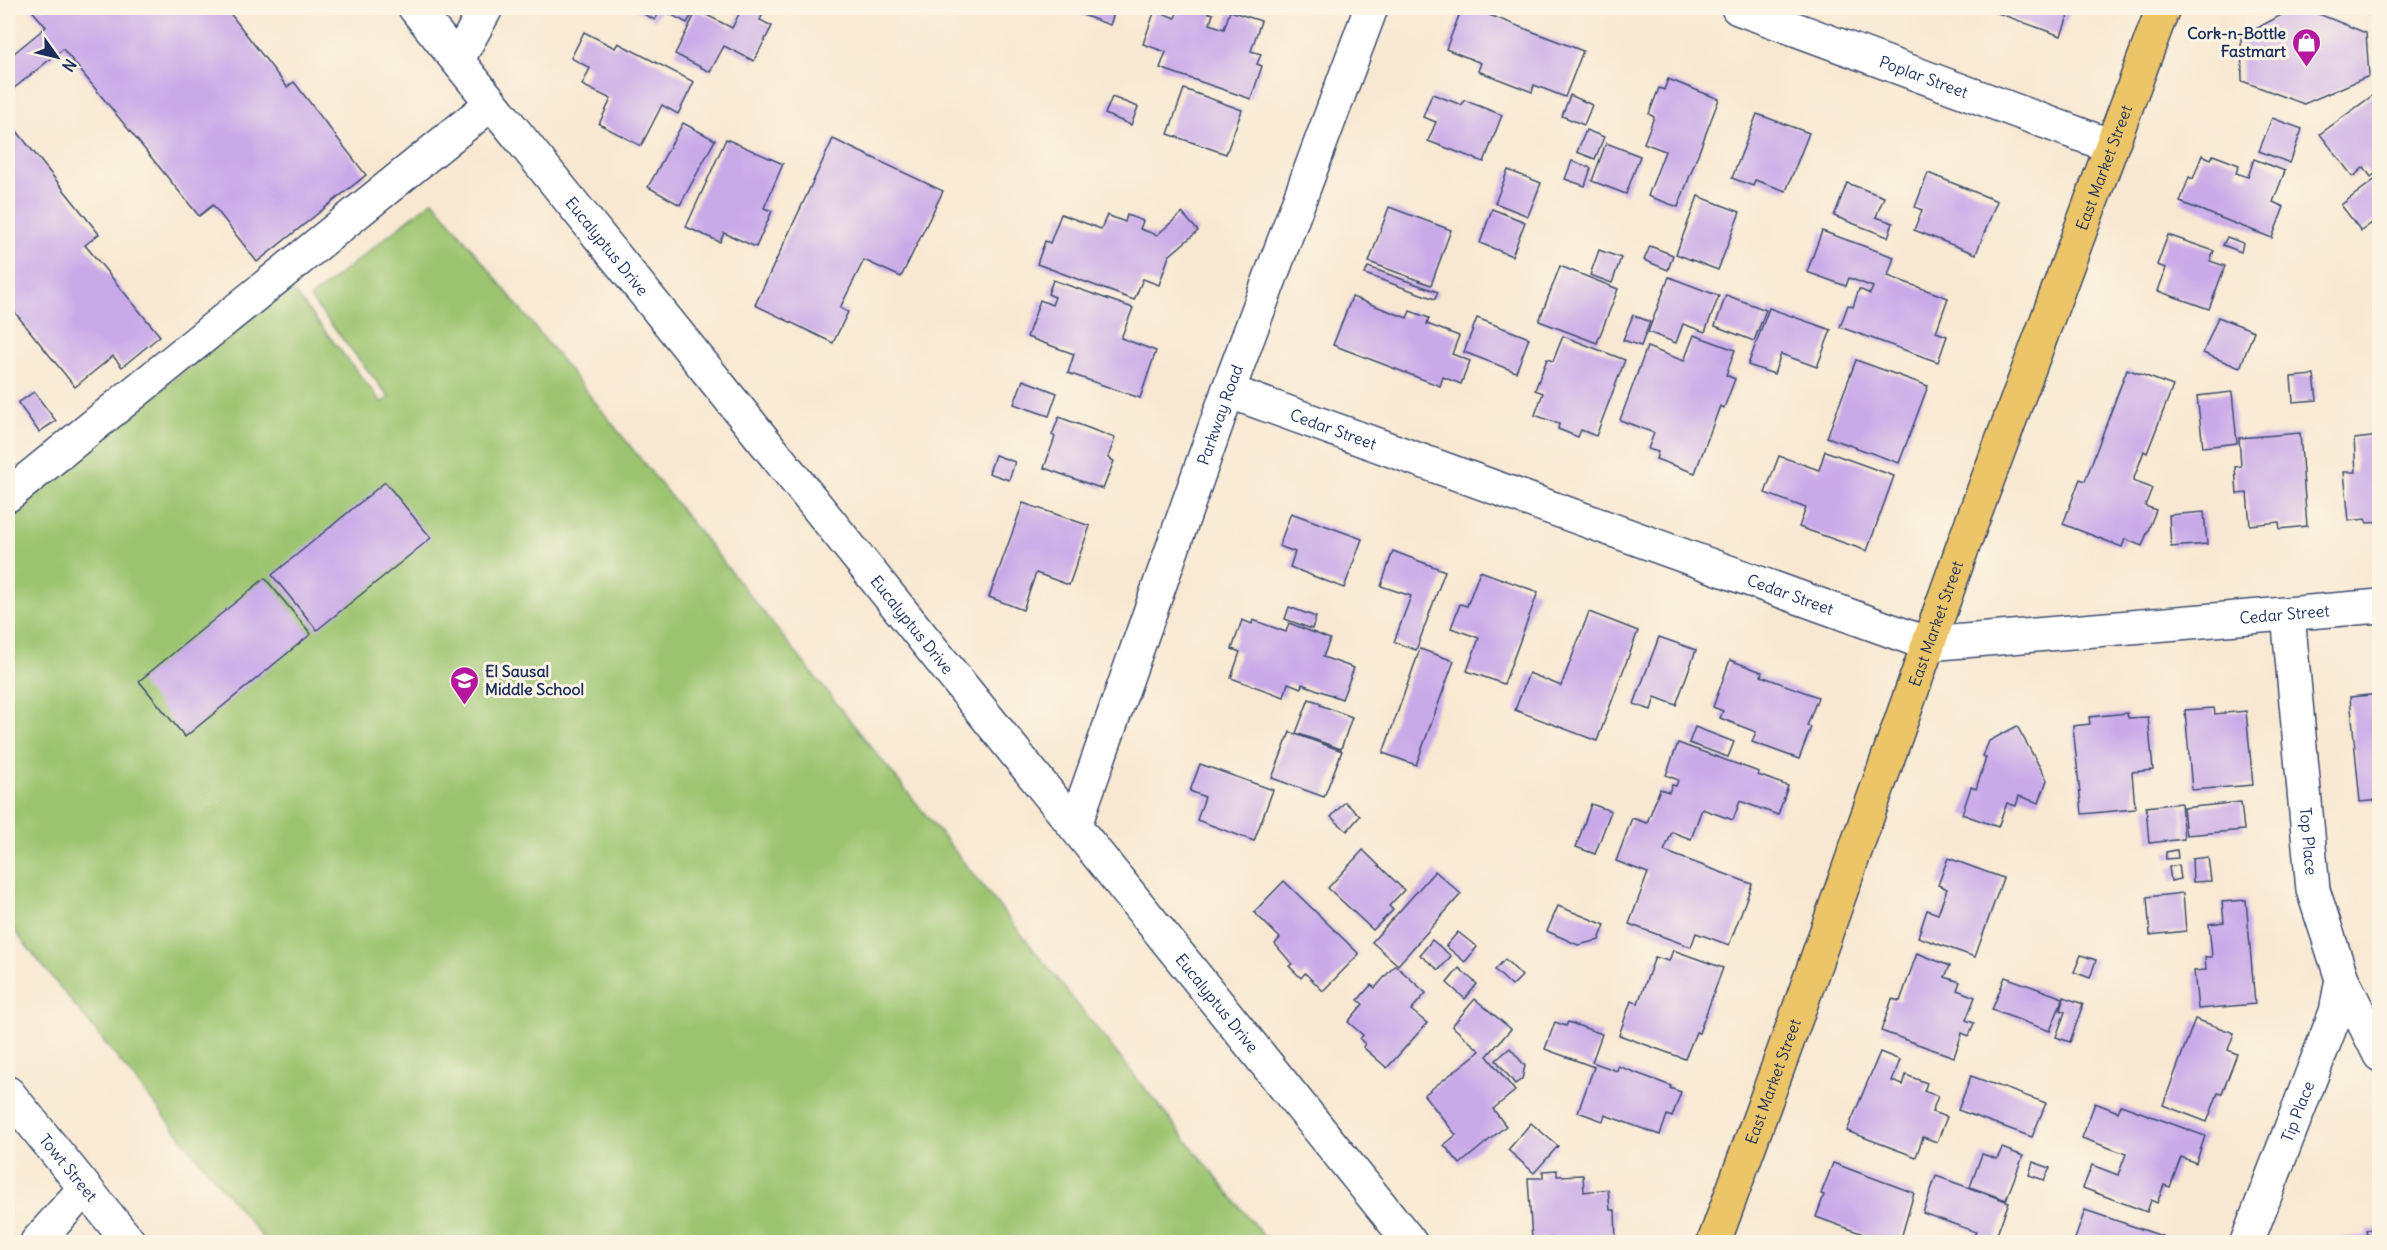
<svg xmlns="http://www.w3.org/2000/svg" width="2387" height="1250" viewBox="0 0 2387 1250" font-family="Delius,sans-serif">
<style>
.green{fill:#9cc470;stroke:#5c7a67;stroke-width:1.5}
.building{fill:#c9aae8}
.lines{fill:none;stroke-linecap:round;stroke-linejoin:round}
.minor-casing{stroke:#3c4b6f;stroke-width:36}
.major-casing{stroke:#3c4b6f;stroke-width:36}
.minor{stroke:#fff;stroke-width:33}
.major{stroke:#edc569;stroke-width:33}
.labels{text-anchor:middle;stroke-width:6;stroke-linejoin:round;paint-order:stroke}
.poi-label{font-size:16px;font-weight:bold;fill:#1b2f5e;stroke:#fcf5e5;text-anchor:end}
.street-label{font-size:16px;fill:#1b2f5e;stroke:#fcf5e5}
</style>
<rect width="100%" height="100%" fill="#fcf5e5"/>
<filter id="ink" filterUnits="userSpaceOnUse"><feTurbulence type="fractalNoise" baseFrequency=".0167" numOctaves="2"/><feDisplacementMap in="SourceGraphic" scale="12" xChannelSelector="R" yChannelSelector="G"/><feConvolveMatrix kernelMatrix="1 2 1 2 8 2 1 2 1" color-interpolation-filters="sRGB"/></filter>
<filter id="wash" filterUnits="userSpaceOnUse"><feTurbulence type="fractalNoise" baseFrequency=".008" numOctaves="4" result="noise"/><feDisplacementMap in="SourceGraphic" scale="24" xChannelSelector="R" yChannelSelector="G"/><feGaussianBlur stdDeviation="1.35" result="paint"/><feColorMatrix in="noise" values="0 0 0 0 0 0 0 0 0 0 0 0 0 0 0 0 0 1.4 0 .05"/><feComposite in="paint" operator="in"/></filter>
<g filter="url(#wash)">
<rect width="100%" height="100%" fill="#f8e8d1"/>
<path class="green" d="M433,200L1268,1242H266L8,923V512L290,287L382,403L389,397L310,298Z"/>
<g id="blocks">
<g class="building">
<path d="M30,8H226L287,87L294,82L366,175L257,262L213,205L199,216L63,49L8,93V58L46,27Z"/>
<path d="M632,8H696L687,23L661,9L655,20Z"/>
<path d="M742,8H766L760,20L772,26L754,61L724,46L710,72L675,54L697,10L732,28Z"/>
<path d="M1082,8H1116L1110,25L1080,14Z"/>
<path d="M1179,8H1193L1213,14L1210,24L1224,29L1230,11L1261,21L1251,51L1261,54L1257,64L1262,66L1251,99L1160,68L1166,52L1143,44L1155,10L1175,18Z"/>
<path d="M1462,8H1471L1583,51L1565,97L1534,85L1532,92L1478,71L1481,63L1446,49Z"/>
<path d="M1984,8H2071L2061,36Z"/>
<path d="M2294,8H2304L2366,33L2369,76L2304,104L2242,81L2241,37Z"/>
<path d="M584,32L615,48L618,43L694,82L678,114L662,105L641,146L599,124L611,99L582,85L590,68L571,58Z"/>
<path d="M1668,79L1719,99L1678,207L1648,196L1665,151L1644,143L1654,117L1649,114L1659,88L1664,90Z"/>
<path d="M1184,89L1242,110L1226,154L1168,134Z"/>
<path d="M2380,90V170L2371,177L2364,167L2353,177L2320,134Z"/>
<path d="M1432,94L1462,105L1464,100L1502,115L1484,162L1428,141L1436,122L1423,117Z"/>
<path d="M1570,95L1592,105L1584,125L1562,116Z"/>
<path d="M1112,97L1138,107L1131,125L1105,114Z"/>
<path d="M1757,114L1809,133L1786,191L1755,180L1753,186L1732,178Z"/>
<path d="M2272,118L2302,129L2290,163L2259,151Z"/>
<path d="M8,120L99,234L85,245L160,336L122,367L113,356L75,387L8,304Z"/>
<path d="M683,123L715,140L680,205L648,187Z"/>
<path d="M1586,130L1604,137L1595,159L1577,152Z"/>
<path d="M726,139L783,164L764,208L772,211L756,247L724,233L720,242L686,227Z"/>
<path d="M833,139L943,191L901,277L864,260L840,308L848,312L833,343L755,305Z"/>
<path d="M1606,143L1640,156L1626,194L1592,181Z"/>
<path d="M2202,155L2211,159L2213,155L2239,165L2236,173L2248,177L2254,159L2285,171L2273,202L2284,207L2272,238L2180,202L2189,177L2193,179Z"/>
<path d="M1572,161L1591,168L1585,186L1565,179Z"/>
<path d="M1508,170L1541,183L1528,216L1495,203Z"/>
<path d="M1928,173L1997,201L1976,254L1914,230L1922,210L1915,207Z"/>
<path d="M2377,178L2380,181V217L2361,231L2341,205Z"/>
<path d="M1847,183L1884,197L1876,217L1893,223L1888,237L1834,216Z"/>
<path d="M1698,196L1740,212L1718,270L1676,254Z"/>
<path d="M1389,207L1451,230L1431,285L1369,262Z"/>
<path d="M1492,209L1525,222L1512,256L1480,243Z"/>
<path d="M1182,213L1198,231L1169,256L1159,285L1143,279L1134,300L1037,264L1045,241L1050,243L1061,214L1101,229L1107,215L1125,222L1127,215L1143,221L1140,229L1157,235Z"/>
<path d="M1822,231L1894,257L1888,276L1948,298L1936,332L1947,336L1938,362L1840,327L1848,305L1853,307L1859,289L1870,294L1873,287L1849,278L1846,286L1807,272Z"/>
<path d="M2168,235L2214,251L2210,261L2225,266L2209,309L2158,291L2166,268L2157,265Z"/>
<path d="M2227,237L2243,243L2241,252L2223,245Z"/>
<path d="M1650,246L1673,255L1668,270L1644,260Z"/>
<path d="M1599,250L1621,258L1612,283L1590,275Z"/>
<path d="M1560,266L1618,289L1597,343L1539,321Z"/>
<path d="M1368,267L1438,292L1435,299L1365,274Z"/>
<path d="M1669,277L1719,296L1705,332L1683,324L1676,343L1648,332Z"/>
<path d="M1053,280L1133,308L1121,338L1156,351L1140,398L1068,373L1074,354L1027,337L1040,300L1052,305L1055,297L1048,294Z"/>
<path d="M1726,295L1766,310L1754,341L1715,326Z"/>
<path d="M1352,297L1407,318L1410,311L1429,318L1427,324L1459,336L1452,354L1470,361L1461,384L1443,377L1440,386L1333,345Z"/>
<path d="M1769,308L1831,330L1817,367L1781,354L1774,374L1748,365Z"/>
<path d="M1633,315L1650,322L1641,346L1623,340Z"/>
<path d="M2218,317L2254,331L2240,368L2203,353Z"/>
<path d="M1477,318L1529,338L1516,372L1464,352Z"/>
<path d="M1694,335L1735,350L1726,375L1735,379L1724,408L1720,406L1695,473L1656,459L1658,452L1648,449L1654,433L1620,420L1647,347L1684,361Z"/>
<path d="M1563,336L1625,360L1596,436L1581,430L1578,437L1558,429L1559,424L1535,415L1543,393L1535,390L1547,359L1553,361Z"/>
<path d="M1856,360L1928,386L1899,463L1827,437Z"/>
<path d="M2127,369L2173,386L2147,453L2144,451L2133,481L2152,488L2145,506L2156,510L2142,546L2125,539L2122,547L2063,524L2080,479L2085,481Z"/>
<path d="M2314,375L2317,400L2293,402L2291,377Z"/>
<path d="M1023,380L1057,393L1049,416L1014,404Z"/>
<path d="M34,392L56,421L39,432L18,403Z"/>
<path d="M2232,392L2237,443L2203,447L2197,396Z"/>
<path d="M1059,417L1115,438L1108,458L1114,461L1103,489L1044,468L1055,437L1052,435Z"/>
<path d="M2300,433L2307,526L2280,529L2279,522L2250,525L2247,493L2237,494L2235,467L2241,466L2239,438Z"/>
<path d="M2380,436V522L2367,523L2365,519L2349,521L2344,472H2356L2354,439Z"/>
<path d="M1825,451L1894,476L1867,551L1799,527L1806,508L1765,493L1779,456L1819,470Z"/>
<path d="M995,455L1015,462L1009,480L989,473Z"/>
<path d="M385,482L431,538L317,630L272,575Z"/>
<path d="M1023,503L1090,526L1069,585L1036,573L1023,610L989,597Z"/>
<path d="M2204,512L2207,544L2171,547L2169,515Z"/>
<path d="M1291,513L1362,539L1344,588L1290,567L1295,552L1279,546Z"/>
<path d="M1393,551L1445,571L1416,650L1394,642L1411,596L1381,586Z"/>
<path d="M1480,571L1538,592L1504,684L1467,671L1479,638L1451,628L1460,604L1467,606Z"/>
<path d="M265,578L311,634L185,737L139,681Z"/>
<path d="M1289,607L1316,617L1312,629L1285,619Z"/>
<path d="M1589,612L1638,631L1597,741L1515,710L1529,673L1561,686Z"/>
<path d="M1242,620L1252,624L1253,620L1286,632L1289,623L1330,639L1323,657L1354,668L1342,699L1302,684L1301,688L1288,683L1284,697L1231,678L1240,652L1232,649Z"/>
<path d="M1659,637L1696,650L1676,705L1655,697L1651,710L1634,704Z"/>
<path d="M1420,649L1454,661L1416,765L1383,753Z"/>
<path d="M1730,660L1762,672L1761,676L1818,697L1807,726L1811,727L1799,759L1752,742L1756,732L1720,718L1723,711L1713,707Z"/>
<path d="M2380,694V800L2360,802L2350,697Z"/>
<path d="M1309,699L1321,703L1320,705L1352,717L1341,749L1296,733Z"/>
<path d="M2214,708L2215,714L2246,711L2253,785L2192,790L2185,710Z"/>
<path d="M2127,713L2128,718L2148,717L2153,770L2132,772L2135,809L2082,814L2073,726L2090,724L2089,717Z"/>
<path d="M2017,726L2047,780L2039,803L2019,796L2016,806L2007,803L1998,827L1962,814L1971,787L1976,789L1986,758L1983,756L1989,741Z"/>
<path d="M1695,727L1734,742L1728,757L1689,743Z"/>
<path d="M1290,732L1342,751L1324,797L1272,778Z"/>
<path d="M1678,743L1759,772L1758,775L1788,786L1778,815L1740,801L1733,820L1702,809L1691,839L1672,832L1664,851L1752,884L1729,945L1696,933L1691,947L1629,924L1648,873L1616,861L1632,818L1647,823L1660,789L1669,792L1672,785L1676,786L1678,780L1666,775Z"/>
<path d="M1200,764L1273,790L1254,841L1197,820L1205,797L1190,791Z"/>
<path d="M1345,802L1360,816L1347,831L1331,817Z"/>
<path d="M2241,802L2244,830L2186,835L2183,808Z"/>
<path d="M2181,803L2184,839L2149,843L2146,807Z"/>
<path d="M1591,804L1611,811L1595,854L1576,847Z"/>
<path d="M1363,850L1404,890L1389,906L1393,910L1373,930L1328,888Z"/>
<path d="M2177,850L2178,858L2166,859V852Z"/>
<path d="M2208,857L2211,881L2193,882L2192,859Z"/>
<path d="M1948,858L2003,878L1975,957L1918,937L1927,910L1938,914L1947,889L1938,885Z"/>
<path d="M2179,865L2181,879L2171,881L2169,867Z"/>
<path d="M1435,871L1461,894L1398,965L1372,942Z"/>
<path d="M1284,881L1359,954L1323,991L1305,973L1301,978L1289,966L1292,964L1275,944L1280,938L1254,912Z"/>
<path d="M2183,893L2186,931L2150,935L2147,897Z"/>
<path d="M2246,900L2255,1004L2198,1009L2194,971L2206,970L2205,957H2212L2209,924L2224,922L2222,902Z"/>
<path d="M1558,906L1605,925L1599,940L1578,945L1547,931Z"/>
<path d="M1458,932L1477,947L1465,962L1446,946Z"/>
<path d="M1432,940L1451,956L1439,970L1420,955Z"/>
<path d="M1673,950L1723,968L1699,1033L1696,1032L1685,1059L1619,1035L1631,1001L1638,1003L1655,957L1669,961Z"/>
<path d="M1917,953L1950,966L1945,977L1960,982L1957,990L1975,997L1966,1020L1974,1023L1969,1036L1962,1033L1954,1057L1881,1031L1892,999L1900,1001Z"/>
<path d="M2081,955L2096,960L2090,978L2074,972Z"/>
<path d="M1505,959L1522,976L1512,986L1495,970Z"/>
<path d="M1395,965L1426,993L1411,1010L1427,1023L1387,1068L1363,1047L1365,1044L1360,1039L1363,1035L1348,1022L1363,1004L1358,1000L1371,985L1375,988Z"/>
<path d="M1459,968L1477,984L1465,999L1447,983Z"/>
<path d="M2005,977L2063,998L2050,1031L1992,1010Z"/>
<path d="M2064,997L2083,1004L2070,1042L2056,1037L2065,1012L2060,1010Z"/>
<path d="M1475,999L1511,1029L1487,1056L1515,1091L1493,1109L1506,1126L1460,1164L1444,1145L1456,1135L1424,1095L1480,1051L1452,1026Z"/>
<path d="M2195,1019L2234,1033L2228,1050L2237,1054L2222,1094L2218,1093L2207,1122L2163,1105Z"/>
<path d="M1555,1022L1566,1026L1568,1022L1602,1034L1592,1062L1617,1071L1618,1066L1671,1086L1670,1088L1681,1092L1672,1117L1667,1115L1660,1135L1605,1115L1603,1121L1578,1112L1594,1067L1545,1049Z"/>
<path d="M1510,1048L1525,1066L1522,1079L1515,1084L1496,1060Z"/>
<path d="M1880,1052L1900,1060L1892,1081L1903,1085L1906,1075L1927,1083L1924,1091L1938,1096L1932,1112L1947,1117L1937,1142L1923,1137L1916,1157L1847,1131Z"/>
<path d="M1971,1076L2046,1103L2032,1137L1958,1110Z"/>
<path d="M2095,1103L2118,1112L2121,1105L2205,1136L2196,1163L2181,1157L2170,1187L2164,1185L2157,1203L2151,1200L2147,1212L2083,1188L2092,1165L2118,1175L2126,1154L2082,1138Z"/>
<path d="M1531,1123L1558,1146L1534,1173L1508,1150Z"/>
<path d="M2002,1148L2023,1156L2006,1200L1970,1187L1982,1154L1997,1159Z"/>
<path d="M2033,1162L2050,1168L2044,1180L2029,1175Z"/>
<path d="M1833,1163L1914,1193L1900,1242H1885L1816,1217L1824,1195L1821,1194Z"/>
<path d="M1557,1170V1176L1583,1175L1584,1192L1608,1189L1610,1210H1615L1616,1242H1553V1238L1532,1240L1528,1178H1543V1171Z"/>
<path d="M1936,1176L2009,1202L1994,1242L1973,1237L1976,1232L1923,1213Z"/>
<path d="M2085,1210L2162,1236L2160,1242H2074Z"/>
<path d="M2380,1228V1242H2325V1240L2367,1235L2366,1230Z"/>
</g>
</g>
</g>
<g filter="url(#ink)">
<use href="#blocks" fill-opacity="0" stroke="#3c4b6f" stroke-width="1.5"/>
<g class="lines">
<defs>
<g id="minor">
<path id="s1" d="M415,8L1410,1242"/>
<path id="s2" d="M1738,8L2111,146"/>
<path d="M458,59L486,8"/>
<path id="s3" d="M1228,391L1928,644L2380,606"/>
<path d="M8,495L491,104"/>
<path id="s4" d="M2288,614L2313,890L2342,979L2380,1055"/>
<path id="s5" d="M1075,825L1228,391L1371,8"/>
<path id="s6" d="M8,1093L129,1242"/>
<path d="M37,1242L85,1188"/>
<path id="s7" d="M2247,1242L2336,1012L2342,979"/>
</g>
<g id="major">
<path id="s8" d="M1714,1242L1796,1018L1963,546L2163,8"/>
</g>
</defs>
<use href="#minor" class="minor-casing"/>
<use href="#major" class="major-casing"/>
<use href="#minor" class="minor"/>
<use href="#major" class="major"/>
</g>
</g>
<defs>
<symbol id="shop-pin" viewBox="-11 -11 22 30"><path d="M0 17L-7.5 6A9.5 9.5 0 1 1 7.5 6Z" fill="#b5179e" stroke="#fcf5e5"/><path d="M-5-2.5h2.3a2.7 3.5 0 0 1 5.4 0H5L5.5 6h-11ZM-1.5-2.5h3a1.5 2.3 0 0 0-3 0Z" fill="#fff"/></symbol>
<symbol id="school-pin" viewBox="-11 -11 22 30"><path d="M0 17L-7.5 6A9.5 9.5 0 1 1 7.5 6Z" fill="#b5179e" stroke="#fcf5e5"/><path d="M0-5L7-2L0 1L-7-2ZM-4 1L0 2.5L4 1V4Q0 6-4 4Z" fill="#fff"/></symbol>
</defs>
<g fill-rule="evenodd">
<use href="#shop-pin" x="2290" y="26" width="33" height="45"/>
<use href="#school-pin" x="448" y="664" width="33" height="45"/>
</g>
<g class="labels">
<g class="poi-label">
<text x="2286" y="39">Cork-n-Bottle<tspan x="2286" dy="18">Fastmart</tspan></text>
<text x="485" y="677" text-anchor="start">El Sausal<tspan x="485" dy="18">Middle School</tspan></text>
</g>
<g class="street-label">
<text dy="6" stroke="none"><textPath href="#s2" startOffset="198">Poplar Street</textPath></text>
<text dy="6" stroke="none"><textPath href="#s8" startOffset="1143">East Market Street</textPath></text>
<text dy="6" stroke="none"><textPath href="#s1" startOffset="306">Eucalyptus Drive</textPath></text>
<text dy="6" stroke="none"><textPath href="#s5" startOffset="435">Parkway Road</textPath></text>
<text dy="6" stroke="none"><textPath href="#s3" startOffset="112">Cedar Street</textPath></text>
<text dy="6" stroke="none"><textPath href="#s3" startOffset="598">Cedar Street</textPath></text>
<text dy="6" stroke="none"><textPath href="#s3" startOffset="1102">Cedar Street</textPath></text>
<text dy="6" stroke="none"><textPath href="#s8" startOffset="657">East Market Street</textPath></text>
<text dy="6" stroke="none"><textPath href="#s1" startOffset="792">Eucalyptus Drive</textPath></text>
<text dy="6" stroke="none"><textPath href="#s4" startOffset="228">Top Place</textPath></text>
<text dy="6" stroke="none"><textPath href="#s1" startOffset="1278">Eucalyptus Drive</textPath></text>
<text dy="6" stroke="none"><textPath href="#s8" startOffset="171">East Market Street</textPath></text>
<text dy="6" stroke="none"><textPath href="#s7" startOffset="140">Tip Place</textPath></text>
<text dy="6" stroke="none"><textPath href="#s6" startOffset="96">Towt Street</textPath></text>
</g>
</g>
<rect width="2387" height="1250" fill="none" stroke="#fcf5e5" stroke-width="30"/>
<g transform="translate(57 57) rotate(124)" stroke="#fcf5e5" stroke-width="4.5" paint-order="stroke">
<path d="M0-4.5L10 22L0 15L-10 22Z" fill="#1b2f5e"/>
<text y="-9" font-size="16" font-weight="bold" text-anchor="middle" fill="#1b2f5e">N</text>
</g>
</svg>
